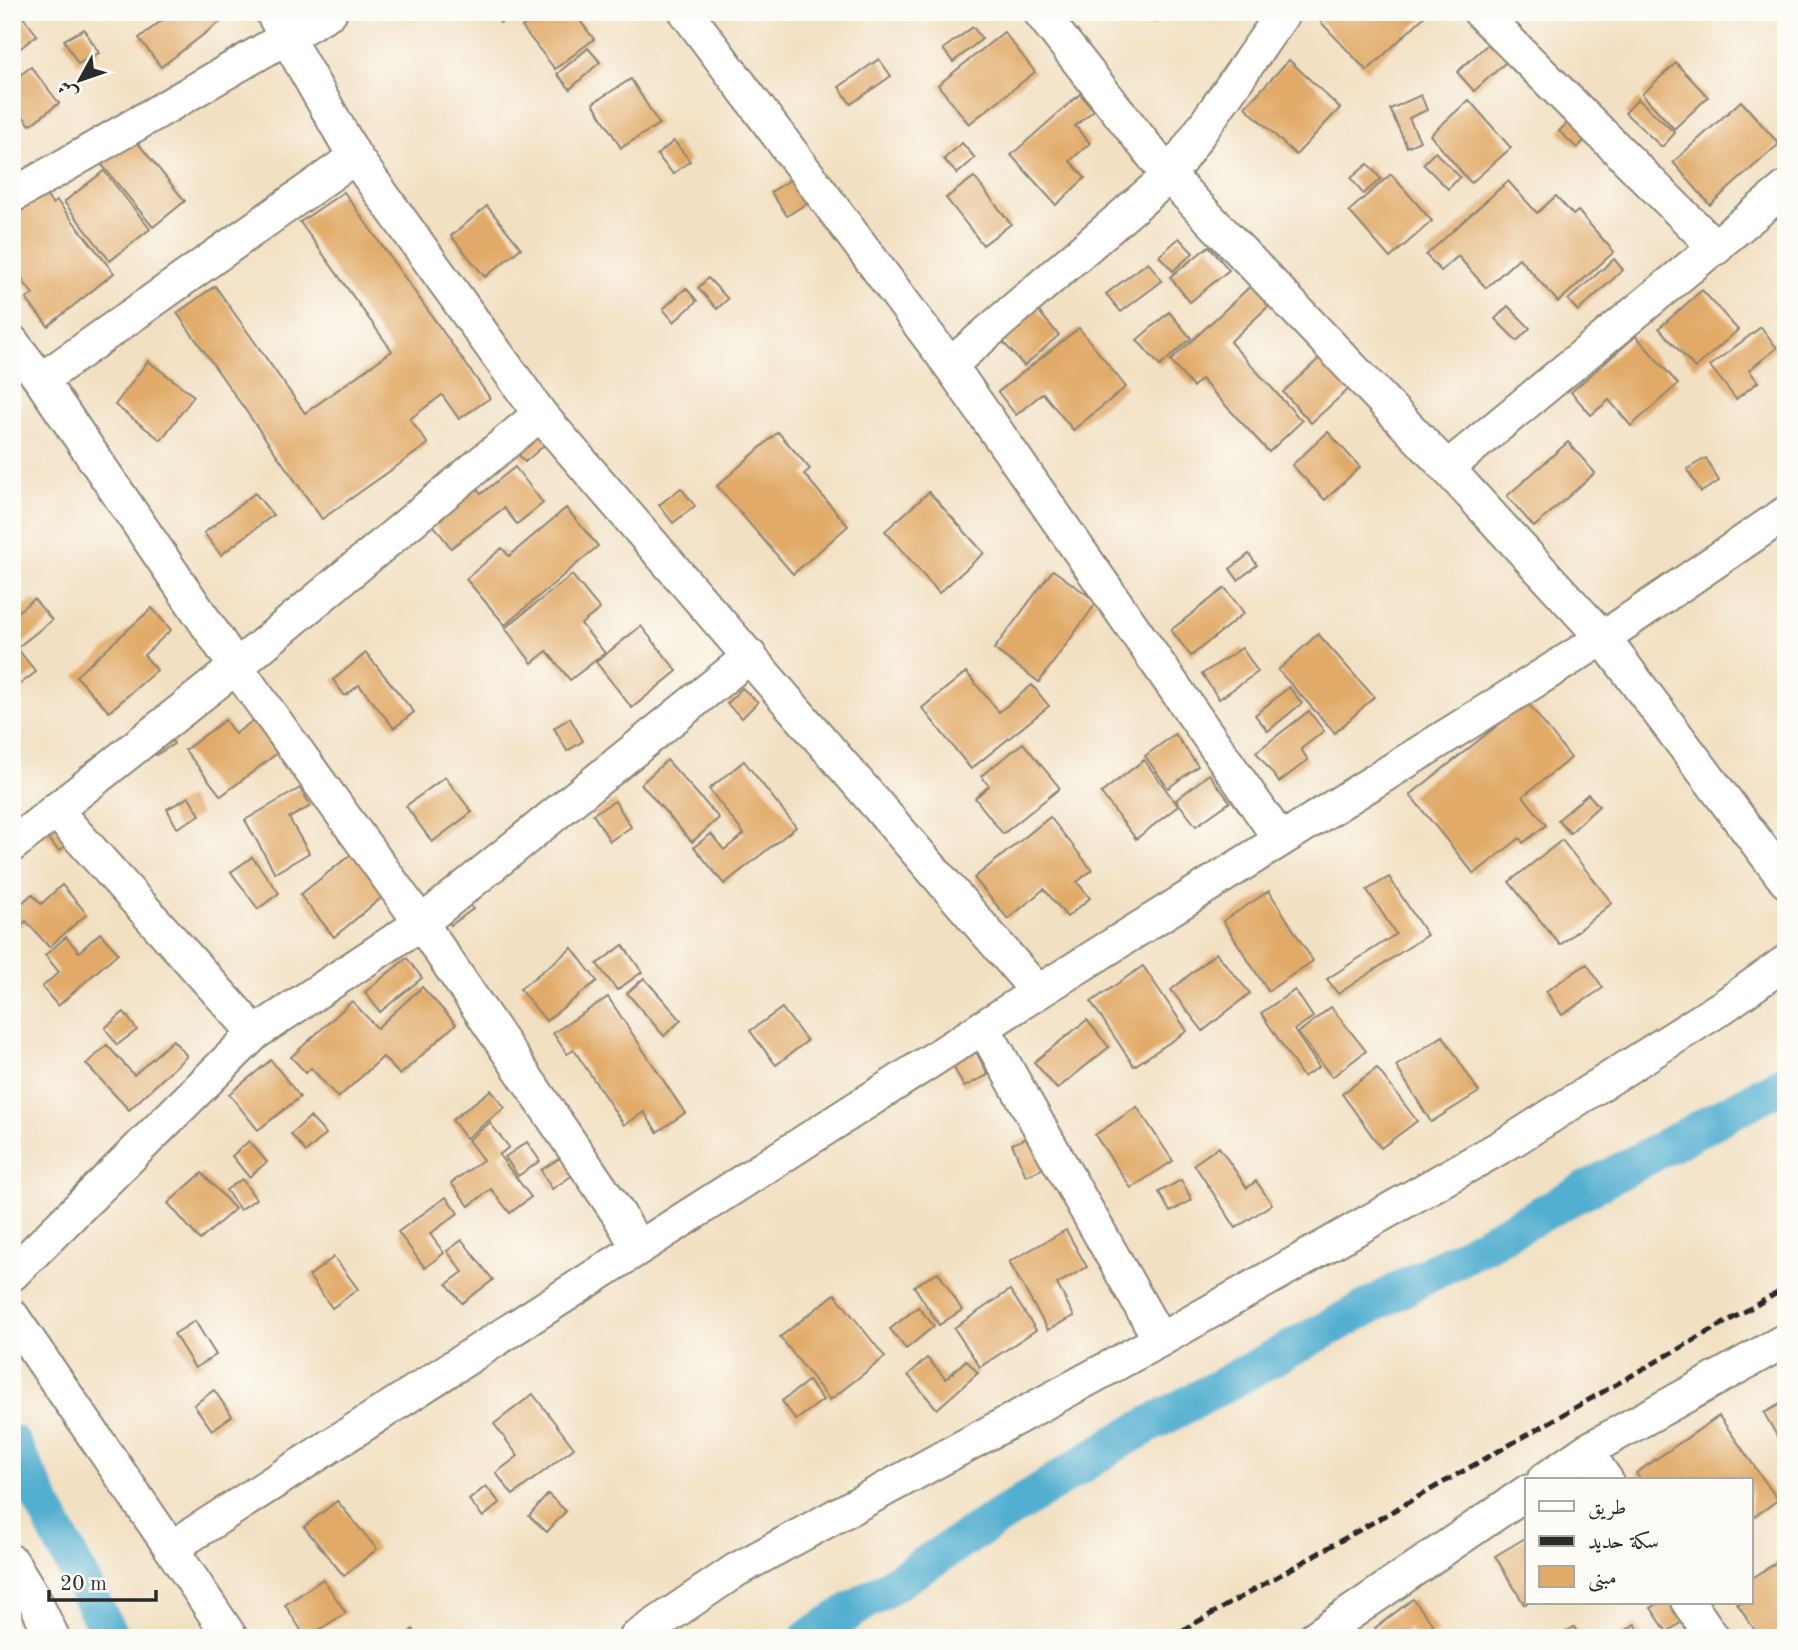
<svg xmlns="http://www.w3.org/2000/svg" width="1798" height="1650" viewBox="0 0 1798 1650" font-family="'Old Standard TT',Amiri,serif">
<style>
.lines{fill:none;stroke-linecap:round;stroke-linejoin:round}
.canal{stroke:#52afd0;stroke-width:37}
.building{fill:#e1aa67}
.street-casing{stroke:#8e8676;stroke-width:37}
.street{stroke:#fff;stroke-width:33}
.rail{stroke:#2b2b2b;stroke-width:5;stroke-dasharray:10 5;stroke-linecap:butt}
</style>
<rect width="100%" height="100%" fill="#fdfcf7"/>
<filter id="ink" filterUnits="userSpaceOnUse"><feTurbulence type="fractalNoise" baseFrequency=".0143" numOctaves="2"/><feDisplacementMap in="SourceGraphic" scale="14" xChannelSelector="R" yChannelSelector="G"/><feConvolveMatrix kernelMatrix="1 2 1 2 8 2 1 2 1" color-interpolation-filters="sRGB"/></filter>
<filter id="wash" filterUnits="userSpaceOnUse"><feTurbulence type="fractalNoise" baseFrequency=".00686" numOctaves="4" result="noise"/><feDisplacementMap in="SourceGraphic" scale="28" xChannelSelector="R" yChannelSelector="G"/><feGaussianBlur stdDeviation="1.57" result="paint"/><feColorMatrix in="noise" values="0 0 0 0 0 0 0 0 0 0 0 0 0 0 0 0 0 1.4 0 .05"/><feComposite in="paint" operator="in"/></filter>
<g filter="url(#wash)">
<rect width="100%" height="100%" fill="#f2e0c2"/>
<g class="lines">
<g class="canal">
<path d="M12,1443L111,1638"/>
<path d="M808,1638L1121,1440L1786,1082"/>
</g>
</g>
<g id="blocks">
<g class="building">
<path d="M12,12H19L37,35L12,55Z"/>
<path d="M173,12H233L161,67L139,38Z"/>
<path d="M494,12H518L500,23Z"/>
<path d="M541,12H573L594,39L555,69L522,27Z"/>
<path d="M1149,12H1168L1157,22Z"/>
<path d="M1321,12H1429L1367,71L1316,17Z"/>
<path d="M1729,12H1743L1735,19Z"/>
<path d="M973,27L982,39L953,62L943,49Z"/>
<path d="M84,29L99,53L78,64L64,40Z"/>
<path d="M1004,32L1035,72L969,124L938,85Z"/>
<path d="M1499,34L1516,53L1474,91L1457,72Z"/>
<path d="M588,48L600,62L570,89L557,74Z"/>
<path d="M879,59L891,76L851,104L839,87Z"/>
<path d="M1289,60L1340,108L1296,155L1245,107Z"/>
<path d="M1676,63L1708,97L1674,129L1642,94Z"/>
<path d="M31,67L59,103L30,125L12,102V81Z"/>
<path d="M631,79L659,124L621,148L593,103Z"/>
<path d="M1080,94L1094,110L1075,126L1090,143L1070,161L1085,178L1056,205L1011,155Z"/>
<path d="M1421,95L1427,110L1409,118L1420,141L1407,147L1390,109Z"/>
<path d="M1638,99L1675,133L1662,147L1625,113Z"/>
<path d="M1469,100L1511,148L1471,183L1430,135Z"/>
<path d="M1741,101L1779,144L1710,205L1673,162Z"/>
<path d="M1575,115L1592,132L1577,148L1559,131Z"/>
<path d="M129,132L185,201L153,227L97,159Z"/>
<path d="M674,141L690,161L673,174L657,155Z"/>
<path d="M962,143L975,158L957,174L944,159Z"/>
<path d="M1435,152L1460,177L1448,189L1423,164Z"/>
<path d="M1368,164L1381,179L1363,194L1351,178Z"/>
<path d="M104,171L150,229L110,261L64,202Z"/>
<path d="M1391,174L1432,221L1390,258L1349,211Z"/>
<path d="M974,177L1011,224L983,245L946,198Z"/>
<path d="M793,178L809,202L787,216L771,192Z"/>
<path d="M1508,181L1537,213L1556,196L1573,215L1578,211L1614,252L1558,302L1519,258L1486,288L1458,256L1441,271L1426,255Z"/>
<path d="M35,182L53,204L57,201L114,273L48,326L26,299L33,294L12,267V200Z"/>
<path d="M344,192L490,398L459,419L442,395L410,419L428,444L322,519L177,313L215,286L305,413L392,351L300,222Z"/>
<path d="M487,206L521,248L485,277L451,236Z"/>
<path d="M1179,238L1193,253L1173,271L1159,256Z"/>
<path d="M1209,246L1229,270L1190,302L1170,277Z"/>
<path d="M1614,259L1623,270L1578,311L1568,300Z"/>
<path d="M1148,262L1162,281L1121,312L1106,294Z"/>
<path d="M708,278L728,299L717,309L698,288Z"/>
<path d="M1256,281L1274,301L1230,342L1302,421L1269,452L1201,379L1193,387L1170,361Z"/>
<path d="M686,288L697,301L674,322L663,309Z"/>
<path d="M1702,290L1738,330L1695,368L1659,328Z"/>
<path d="M1786,300V318L1777,310Z"/>
<path d="M1033,305L1059,335L1024,366L998,336Z"/>
<path d="M1508,306L1530,328L1517,341L1495,319Z"/>
<path d="M1169,312L1191,338L1160,366L1137,340Z"/>
<path d="M1761,327L1777,348L1749,370L1758,382L1736,399L1710,366Z"/>
<path d="M1079,328L1126,387L1073,430L1043,393L1016,415L998,392Z"/>
<path d="M1636,336L1678,384L1631,426L1609,400L1591,415L1571,392Z"/>
<path d="M1323,355L1351,387L1311,423L1283,392Z"/>
<path d="M148,361L194,396L161,440L115,405Z"/>
<path d="M533,422L549,441L525,462L509,443Z"/>
<path d="M778,432L810,469L804,474L848,526L793,574L717,486Z"/>
<path d="M1328,432L1360,467L1325,500L1292,465Z"/>
<path d="M1568,442L1595,473L1534,527L1507,496Z"/>
<path d="M1706,458L1719,481L1701,492L1687,469Z"/>
<path d="M515,467L543,503L517,524L504,508L451,548L426,515L470,480L481,494Z"/>
<path d="M681,488L695,506L673,523L659,505Z"/>
<path d="M929,492L984,553L939,593L885,531Z"/>
<path d="M255,493L273,515L221,555L204,533Z"/>
<path d="M566,508L598,546L505,625L466,579L502,548L509,556Z"/>
<path d="M1249,554L1257,565L1238,580L1230,569Z"/>
<path d="M1053,570L1097,602L1039,682L994,649Z"/>
<path d="M572,575L600,609L581,624L605,653L570,680L547,651L532,663L505,628Z"/>
<path d="M1225,588L1244,613L1191,656L1171,630Z"/>
<path d="M34,599L52,620L17,648L36,672L12,690V616Z"/>
<path d="M152,608L171,630L144,655L157,670L109,712L76,676Z"/>
<path d="M641,626L677,671L632,708L596,662Z"/>
<path d="M1318,634L1374,697L1335,733L1278,670Z"/>
<path d="M1242,648L1258,672L1219,699L1202,674Z"/>
<path d="M366,653L414,712L394,728L359,685L345,696L333,680Z"/>
<path d="M966,672L999,712L1032,685L1049,706L971,769L922,708Z"/>
<path d="M1289,687L1302,703L1268,731L1255,715Z"/>
<path d="M742,688L758,702L742,718L727,704Z"/>
<path d="M1527,702L1571,758L1523,796L1546,825L1523,843L1520,838L1474,874L1410,795Z"/>
<path d="M267,710L292,742L221,796L185,750L225,720L235,734Z"/>
<path d="M1309,711L1324,731L1301,749L1308,760L1279,782L1256,752Z"/>
<path d="M570,718L583,741L567,751L554,728Z"/>
<path d="M161,724L174,744L156,755L143,736Z"/>
<path d="M1175,734L1198,766L1168,788L1145,756Z"/>
<path d="M1023,743L1060,788L1003,834L975,798L989,786L981,776Z"/>
<path d="M667,760L719,818L692,842L641,784Z"/>
<path d="M1144,760L1178,806L1136,839L1101,793Z"/>
<path d="M744,761L796,827L724,884L694,847L711,834L724,850L744,834L709,789Z"/>
<path d="M1209,774L1230,802L1196,826L1176,800Z"/>
<path d="M445,777L472,812L432,842L406,806Z"/>
<path d="M300,788L311,806L289,818L309,853L275,873L245,820Z"/>
<path d="M1588,794L1599,806L1570,833L1558,820Z"/>
<path d="M189,797L200,815L177,828L167,809Z"/>
<path d="M615,801L631,827L610,841L593,814Z"/>
<path d="M1050,817L1092,870L1077,882L1090,898L1067,917L1044,889L1008,919L974,878Z"/>
<path d="M55,820L73,839L59,851L42,832Z"/>
<path d="M1562,840L1612,903L1560,945L1509,882Z"/>
<path d="M354,852L387,893L334,937L300,895Z"/>
<path d="M252,857L279,893L258,909L231,872Z"/>
<path d="M1389,877L1427,935L1338,994L1327,979L1396,934L1367,890Z"/>
<path d="M62,885L87,914L49,947L26,921L12,934V912L32,894L41,904Z"/>
<path d="M459,891L473,909L451,925L438,908Z"/>
<path d="M1269,891L1313,961L1268,991L1223,921Z"/>
<path d="M100,933L118,953L58,1006L42,987L59,972L45,955L66,937L79,952Z"/>
<path d="M623,945L642,972L617,990L597,964Z"/>
<path d="M572,948L597,981L546,1021L520,989Z"/>
<path d="M1216,953L1250,993L1203,1031L1171,990Z"/>
<path d="M407,958L422,978L380,1012L365,992Z"/>
<path d="M1587,964L1603,988L1562,1015L1546,991Z"/>
<path d="M1143,966L1187,1031L1134,1066L1091,1002Z"/>
<path d="M644,978L681,1020L664,1036L627,993Z"/>
<path d="M422,987L456,1024L400,1075L383,1057L338,1098L311,1068L306,1073L291,1057L352,1001L377,1028Z"/>
<path d="M1295,990L1313,1017L1294,1030L1319,1067L1303,1077L1261,1013Z"/>
<path d="M608,997L685,1113L657,1132L644,1112L624,1125L574,1050L567,1054L553,1033Z"/>
<path d="M1331,1007L1366,1051L1332,1077L1298,1033Z"/>
<path d="M782,1008L807,1041L776,1065L750,1031Z"/>
<path d="M124,1012L137,1030L117,1045L105,1028Z"/>
<path d="M1087,1020L1109,1047L1057,1089L1034,1062Z"/>
<path d="M1443,1036L1479,1092L1431,1122L1396,1066Z"/>
<path d="M173,1040L187,1056L129,1110L86,1064L107,1045L134,1075Z"/>
<path d="M970,1040L988,1075L964,1087L946,1053Z"/>
<path d="M271,1060L300,1097L258,1130L229,1094Z"/>
<path d="M1377,1068L1417,1121L1381,1148L1342,1094Z"/>
<path d="M491,1090L505,1108L466,1138L452,1120Z"/>
<path d="M1137,1107L1173,1161L1131,1188L1095,1135Z"/>
<path d="M310,1117L326,1134L306,1152L291,1134Z"/>
<path d="M490,1123L509,1147L499,1155L531,1197L510,1213L491,1189L469,1206L451,1183L483,1160L468,1140Z"/>
<path d="M1037,1134L1051,1165L1026,1176L1012,1144Z"/>
<path d="M249,1141L267,1162L249,1177L232,1156Z"/>
<path d="M527,1142L540,1161L518,1176L505,1157Z"/>
<path d="M1219,1147L1247,1188L1256,1181L1272,1204L1236,1228L1194,1164Z"/>
<path d="M562,1157L573,1175L552,1189L541,1170Z"/>
<path d="M202,1173L235,1209L200,1240L168,1203Z"/>
<path d="M242,1179L256,1199L240,1210L226,1190Z"/>
<path d="M1181,1180L1192,1200L1170,1212L1159,1192Z"/>
<path d="M446,1197L458,1213L430,1234L444,1253L425,1268L398,1232Z"/>
<path d="M1066,1230L1087,1267L1057,1284L1074,1316L1048,1330L1009,1262Z"/>
<path d="M462,1240L493,1280L462,1303L447,1284L463,1272L447,1251Z"/>
<path d="M334,1257L358,1289L332,1308L309,1276Z"/>
<path d="M938,1272L962,1310L939,1325L914,1286Z"/>
<path d="M1010,1290L1036,1330L980,1367L954,1328Z"/>
<path d="M835,1294L885,1357L830,1400L780,1337Z"/>
<path d="M918,1307L934,1326L906,1349L890,1329Z"/>
<path d="M195,1321L216,1355L195,1368L174,1334Z"/>
<path d="M927,1358L946,1379L966,1360L978,1373L937,1409L908,1375Z"/>
<path d="M808,1381L823,1400L796,1420L782,1401Z"/>
<path d="M214,1390L232,1416L212,1430L194,1405Z"/>
<path d="M533,1394L574,1448L513,1495L496,1473L518,1456L494,1424Z"/>
<path d="M1786,1401V1452L1764,1413Z"/>
<path d="M1719,1416L1778,1500L1751,1519V1480H1641L1636,1473Z"/>
<path d="M486,1486L500,1503L483,1517L469,1500Z"/>
<path d="M548,1494L566,1511L547,1532L529,1516Z"/>
<path d="M337,1501L377,1549L344,1576L304,1527Z"/>
<path d="M1527,1537V1603L1524,1604L1495,1556Z"/>
<path d="M1786,1556V1633L1779,1638H1760L1737,1603H1751V1579Z"/>
<path d="M323,1579L346,1613L306,1638L285,1605Z"/>
<path d="M1413,1599L1438,1631L1430,1638H1416L1409,1628L1396,1638H1383L1375,1628Z"/>
<path d="M1659,1603H1675L1686,1619L1667,1632L1651,1608Z"/>
<path d="M1635,1624L1644,1638H1615Z"/>
<path d="M1574,1627L1580,1638H1555Z"/>
<path d="M413,1629L419,1638H402Z"/>
</g>
</g>
</g>
<g filter="url(#ink)">
<use href="#blocks" fill-opacity="0" stroke="#8e8676" stroke-width="2"/>
<g class="lines">
<defs>
<g id="street">
<path d="M272,12L355,157L540,414L1038,992"/>
<path d="M686,12L950,365L1280,839"/>
<path d="M1040,12L1169,176L1447,468L1603,638L1786,881"/>
<path d="M1480,12L1716,248"/>
<path d="M12,196L330,12"/>
<path d="M12,342L41,380L236,667L421,923L619,1215L638,1248"/>
<path d="M950,365L1169,176L1284,12"/>
<path d="M41,380L355,157"/>
<path d="M1447,468L1786,188"/>
<path d="M55,810L255,1033"/>
<path d="M12,845L236,667L540,414"/>
<path d="M983,1027L1160,1340"/>
<path d="M12,1274L255,1033L421,923L750,656"/>
<path d="M12,1316L171,1548L1038,992L1603,638L1786,513"/>
<path d="M1586,1451L1606,1480"/>
<path d="M1544,1480L1586,1451L1786,1340"/>
<path d="M171,1548L231,1638"/>
<path d="M12,1562L32,1595L53,1638"/>
<path d="M1689,1603L1713,1638"/>
<path d="M636,1638L736,1570L1160,1340L1513,1140L1724,1006L1786,962"/>
<path d="M1314,1638L1527,1492"/>
</g>
</defs>
<use href="#street" class="street-casing"/>
<use href="#street" class="street"/>
<path class="rail" d="M1169,1638L1786,1288"/>
</g>
</g>
<rect width="1798" height="1650" fill="none" stroke="#fdfcf7" stroke-width="42"/>
<rect x="1525" y="1478" width="228" height="126" fill="#fdfcf7" stroke="#a9a8a5" stroke-width="2"/>
<rect x="1539" y="1501" width="35" height="10" fill="#ffffff" stroke="#a9a8a5" stroke-width="2"/>
<text x="1588" y="1514" font-size="21" fill="#2b2b2b">طريق</text>
<rect x="1539" y="1536" width="35" height="10" fill="#2b2b2b" stroke="#a9a8a5" stroke-width="2"/>
<text x="1588" y="1548" font-size="21" fill="#2b2b2b">سكة حديد</text>
<rect x="1539" y="1566" width="35" height="21" fill="#e1aa67" stroke="#a9a8a5" stroke-width="2"/>
<text x="1588" y="1584" font-size="21" fill="#2b2b2b">مبنى</text>
<g transform="translate(80 80) rotate(230)" stroke="#fdfcf7" stroke-width="5" paint-order="stroke">
<path d="M0-5L12 26L0 18L-12 26Z" fill="#2b2b2b"/>
<text y="-10" font-size="19" font-weight="bold" text-anchor="middle" fill="#2b2b2b">ش</text>
</g>
<path d="M49 1590v10h107v-10" fill="none" stroke="#2b2b2b" stroke-width="3.5"/>
<text x="60" y="1590" font-size="21" fill="#2b2b2b" stroke="#fdfcf7" stroke-width="5" paint-order="stroke">20 m</text>
</svg>
